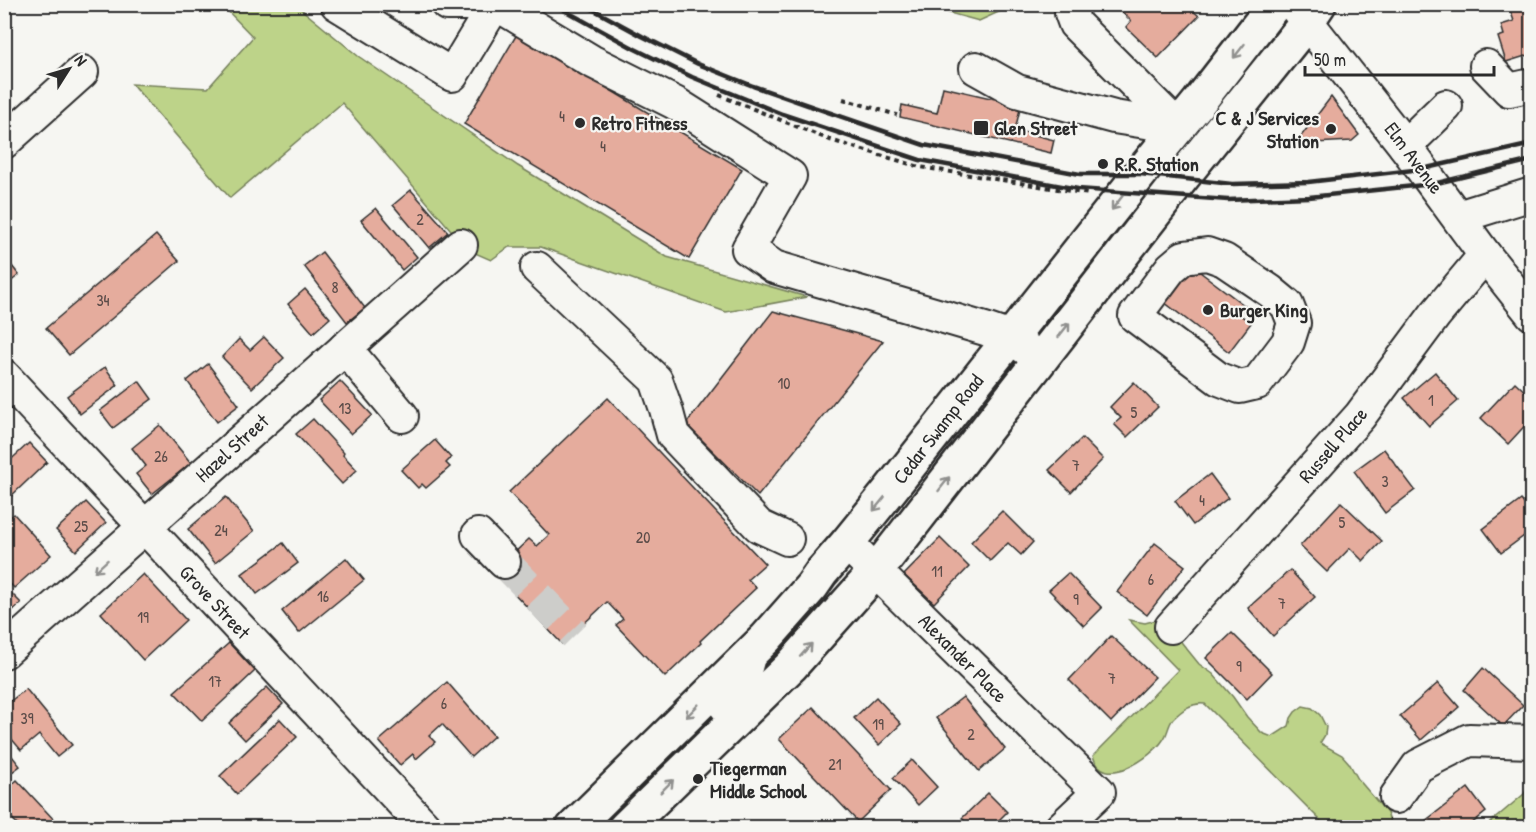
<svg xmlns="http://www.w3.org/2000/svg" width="1536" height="832" viewBox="0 0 1536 832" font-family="'Patrick Hand',sans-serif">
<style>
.green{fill:#bdd389;stroke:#747f5a;stroke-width:1.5}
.building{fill:#e5ac9d;stroke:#2b2b2b;stroke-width:1.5}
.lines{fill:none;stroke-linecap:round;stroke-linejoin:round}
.minor-tunnel{stroke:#cdcdca;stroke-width:32;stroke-dasharray:32 16;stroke-linecap:butt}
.minor-casing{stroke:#2b2b2b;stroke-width:36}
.major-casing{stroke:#2b2b2b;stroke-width:38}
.path{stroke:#2b2b2b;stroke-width:4;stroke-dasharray:4.5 4.5;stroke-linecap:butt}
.minor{stroke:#f6f6f2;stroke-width:32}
.major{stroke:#f6f6f2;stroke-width:33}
.rail{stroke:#2b2b2b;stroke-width:4.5}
.oneway{stroke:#90908e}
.poi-dot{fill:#2b2b2b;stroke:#f6f6f2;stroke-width:2}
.labels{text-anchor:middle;stroke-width:4.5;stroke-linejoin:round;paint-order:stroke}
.number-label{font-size:16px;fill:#5a4b48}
.poi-label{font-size:20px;font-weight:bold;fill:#2b2b2b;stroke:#f6f6f2;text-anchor:start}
.street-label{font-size:20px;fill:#2b2b2b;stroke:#f6f6f2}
</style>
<rect width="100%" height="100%" fill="#f6f6f2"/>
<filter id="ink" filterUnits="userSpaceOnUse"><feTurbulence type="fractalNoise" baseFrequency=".0167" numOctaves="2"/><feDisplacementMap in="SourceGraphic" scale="12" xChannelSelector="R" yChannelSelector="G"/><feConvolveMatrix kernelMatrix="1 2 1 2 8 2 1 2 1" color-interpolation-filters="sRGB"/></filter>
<g filter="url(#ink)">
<g class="green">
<path d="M222,5H296L358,56L518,166L667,257L807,297L726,312L541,247H509L491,260L468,250L342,103L230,198L132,84L208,88L253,37Z"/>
<path d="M920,5H1014L979,21Z"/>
<path d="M1129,620L1145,623L1156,620L1165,622L1177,634L1182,643L1199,664L1213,674L1233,697L1247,717L1262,733L1272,737L1289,726L1291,718L1295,712L1303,706L1312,708L1320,715L1326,727L1325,735L1320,743L1342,755L1349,763L1358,779L1387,813L1392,827H1325L1320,820L1205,704C1192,702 1182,710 1173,719C1168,725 1168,734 1163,740C1152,757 1103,791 1093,756L1178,670Z"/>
<path d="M1531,780V827H1485L1524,794Z"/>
</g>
<g class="building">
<path d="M1114,4H1191L1189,7L1199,16L1158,58L1126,27L1131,21Z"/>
<path d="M1508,4H1524L1532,28V54L1506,62L1498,37L1504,35L1501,25L1514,21Z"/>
<path d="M1524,4H1532V28Z"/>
<path d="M517,34L742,169L689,259L464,124Z"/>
<path d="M943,87L1021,105L1015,130L1054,140L1051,153L900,117L902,105L937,113Z"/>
<path d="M1331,97L1359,135L1352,141L1295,144Z"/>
<path d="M411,190L448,232L429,248L393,205Z"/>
<path d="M376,208L417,257L402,270L361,220Z"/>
<path d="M156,235L179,261L69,355L46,328Z"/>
<path d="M322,252L365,308L347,322L304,266Z"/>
<path d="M4,256L19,275L4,287Z"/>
<path d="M1192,266L1245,306L1239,314L1251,323L1229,352L1164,302Z"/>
<path d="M305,289L330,318L313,333L288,304Z"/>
<path d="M773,311L883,341L758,496L686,424Z"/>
<path d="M264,337L284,358L252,388L222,357L239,339L250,350Z"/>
<path d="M208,364L239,405L217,422L187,381Z"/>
<path d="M105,367L118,385L80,414L67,396Z"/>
<path d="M1435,372L1458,401L1429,426L1404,398Z"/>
<path d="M139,381L152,399L113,428L100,411Z"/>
<path d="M340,381L372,415L351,434L319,400Z"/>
<path d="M1134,382L1158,407L1127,437L1114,424L1121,418L1110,407Z"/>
<path d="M1515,382L1532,398V418L1508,444L1481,418Z"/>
<path d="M608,398L765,564L748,579L756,588L700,641L701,643L665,677L616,625L623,619L607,602L562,644L494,572L529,539L537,546L549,535L509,492Z"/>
<path d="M313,419L344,453L343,455L357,470L342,484L296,434Z"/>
<path d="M160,425L191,463L152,494L136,474L146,466L132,448Z"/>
<path d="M1082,438L1103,459L1071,492L1049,470Z"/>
<path d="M435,440L451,458L446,463L450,467L426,488L422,484L418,488L401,470Z"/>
<path d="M29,443L47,462L8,499L4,495V466Z"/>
<path d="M1384,449L1415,490L1385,513L1354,471Z"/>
<path d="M1210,474L1228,498L1193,525L1175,501Z"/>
<path d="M226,497L254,531L215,563L188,529Z"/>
<path d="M1521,500L1532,514V530L1501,553L1483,529Z"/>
<path d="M86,502L106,523L76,551L56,530Z"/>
<path d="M1341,502L1382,541L1363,561L1350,548L1327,572L1300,546Z"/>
<path d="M1002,511L1033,542L1021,555L1008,543L990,561L971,542Z"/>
<path d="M14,514L51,555L14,588L4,577V522Z"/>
<path d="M940,538L969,567L934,603L904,575Z"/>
<path d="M283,543L298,563L257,594L242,574Z"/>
<path d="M1155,543L1185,566L1147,615L1117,592Z"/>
<path d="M346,558L364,580L299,633L282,611Z"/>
<path d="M1290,570L1315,597L1273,636L1248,608Z"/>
<path d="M1068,573L1102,608L1084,626L1049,590Z"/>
<path d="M143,574L186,620L143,660L101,613Z"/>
<path d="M4,586L21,603L4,618Z"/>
<path d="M1232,633L1272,673L1247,699L1206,658Z"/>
<path d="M1111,636L1155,677L1111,722L1069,680Z"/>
<path d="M229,643L255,671L202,721L174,692Z"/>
<path d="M1483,668L1523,705L1503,726L1464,690Z"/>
<path d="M447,682L494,736L471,757L442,724L429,736L435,742L416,759L413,754L400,765L379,741Z"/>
<path d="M1438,683L1459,707L1421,740L1400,716Z"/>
<path d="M267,687L283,704L245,740L229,723Z"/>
<path d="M26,689L72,745L57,757L39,735L21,750L4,730V706Z"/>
<path d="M876,697L901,724L879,745L854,718Z"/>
<path d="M963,697L1005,749L979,771L936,718Z"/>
<path d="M813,707L891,790L858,822L779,739Z"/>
<path d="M280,719L297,737L237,794L220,776Z"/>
<path d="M4,746L20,766L4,778Z"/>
<path d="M912,760L937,787L918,805L893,778Z"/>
<path d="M17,780L58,824L55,828H21L4,810V792Z"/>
<path d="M1468,788L1486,812L1466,828H1416Z"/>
<path d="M988,793L1007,812L991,828H971L962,818Z"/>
<path d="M1101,820L1109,828H1093Z"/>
</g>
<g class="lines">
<path class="minor-tunnel" d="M504,562L575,635"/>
<defs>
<g id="minor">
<path d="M337,4L452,75L495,4"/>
<path d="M447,4H471"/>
<path d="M496,4L591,61L675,103L790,176L748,249L774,267L985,329L1011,338L1041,359"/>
<path d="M1075,4L1071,13L1075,24L1178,127"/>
<path d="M1293,4L1405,146L1485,255L1532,314"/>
<path d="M1486,66L1509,90L1532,85"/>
<path d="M976,68L1017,91L1114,117L1178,127"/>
<path d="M4,142L82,72"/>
<path d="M1405,146L1446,106"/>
<path d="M1458,217L1532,194"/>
<path d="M1207,254L1224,260L1270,291L1287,305L1294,323L1288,342L1257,383L1240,387L1219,379L1135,316L1171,268L1184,257Z"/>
<path d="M537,268L656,380L666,409L673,435L759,526L787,539"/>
<path d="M345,348L402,416"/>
<path d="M4,376L426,828"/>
<path d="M478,535L504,562"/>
<path d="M847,543L1099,792L1061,828"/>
<path d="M1171,627L1360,416L1435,315L1485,255"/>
<path d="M4,652L461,245"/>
<path d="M736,719L724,704L742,682L748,660"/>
<path d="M1396,797L1418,766L1469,740L1532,742"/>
</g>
<g id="major">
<path d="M573,828L766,638L812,586L821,573L847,543L890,490L1140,174L1199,102L1275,4"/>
<path d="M625,828L791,666L876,571L1181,179L1307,22L1319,4"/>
</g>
</defs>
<use href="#minor" class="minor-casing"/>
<use href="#major" class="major-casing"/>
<g class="path">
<path d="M719,95L830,140L920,167L1089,194"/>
<path d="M843,99L897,115"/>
<path d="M1528,828L1532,821"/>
</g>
<use href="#minor" class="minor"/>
<use href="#major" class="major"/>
<g class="rail">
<path d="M553,4L635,49L692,77L782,114L920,160L1078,189L1228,200L1309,197L1433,184L1532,160"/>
<path d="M583,4L642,36L698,64L753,86L822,110L924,145L1080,174H1140L1232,184L1308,182L1422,169L1532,144"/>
</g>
</g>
<defs><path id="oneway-shaft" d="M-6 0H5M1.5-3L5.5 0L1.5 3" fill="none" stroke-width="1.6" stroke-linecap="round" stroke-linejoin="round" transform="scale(1.5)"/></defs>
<g class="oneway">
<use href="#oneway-shaft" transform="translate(1239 51) rotate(128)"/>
<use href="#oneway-shaft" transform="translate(1117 203) rotate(128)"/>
<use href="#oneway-shaft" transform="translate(1064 330) rotate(-52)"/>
<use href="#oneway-shaft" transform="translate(944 484) rotate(-52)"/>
<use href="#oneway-shaft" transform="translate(879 504) rotate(129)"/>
<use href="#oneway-shaft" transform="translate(101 566) rotate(138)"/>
<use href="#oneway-shaft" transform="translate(806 650) rotate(-48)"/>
<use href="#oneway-shaft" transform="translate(692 711) rotate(135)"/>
<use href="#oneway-shaft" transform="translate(667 786) rotate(-45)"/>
</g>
</g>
<g class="poi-dot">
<circle cx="580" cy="123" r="6"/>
<rect x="973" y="120" width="16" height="16" rx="3"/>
<circle cx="1331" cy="129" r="6"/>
<circle cx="1103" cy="164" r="6"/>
<circle cx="1208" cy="310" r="6"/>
<circle cx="698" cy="779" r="6"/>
</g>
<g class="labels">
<g class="number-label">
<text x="562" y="122">4</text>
<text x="603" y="152">4</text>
<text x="420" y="225">2</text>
<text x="335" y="293">8</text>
<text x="103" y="306">34</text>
<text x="784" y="389">10</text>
<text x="1431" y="406">1</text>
<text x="345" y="414">13</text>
<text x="1134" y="418">5</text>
<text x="161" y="462">26</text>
<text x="1076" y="471">7</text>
<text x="1385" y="487">3</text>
<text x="1202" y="506">4</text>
<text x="1342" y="528">5</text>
<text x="81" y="532">25</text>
<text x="221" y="536">24</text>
<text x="643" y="543">20</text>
<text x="937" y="577">11</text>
<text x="1151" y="585">6</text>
<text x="323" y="602">16</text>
<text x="1076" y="605">9</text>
<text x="1282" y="609">7</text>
<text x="143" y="623">19</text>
<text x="1239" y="672">9</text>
<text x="1112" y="684">7</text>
<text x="215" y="687">17</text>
<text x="444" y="709">6</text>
<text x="27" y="724">39</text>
<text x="878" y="730">19</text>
<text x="971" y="740">2</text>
<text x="835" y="770">21</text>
</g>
<g class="poi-label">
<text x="1319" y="125" text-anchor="end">C &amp; J Services<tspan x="1319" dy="23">Station</tspan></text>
<text x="592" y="130">Retro Fitness</text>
<text x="994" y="135">Glen Street</text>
<text x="1115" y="171">R.R. Station</text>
<text x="1220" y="317">Burger King</text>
<text x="710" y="775">Tiegerman<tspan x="710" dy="23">Middle School</tspan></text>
</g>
<g class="street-label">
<text transform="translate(1414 158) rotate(53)" y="7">Elm Avenue</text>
<text transform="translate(938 429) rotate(-52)" y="7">Cedar Swamp Road</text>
<text transform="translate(1333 445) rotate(-49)" y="7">Russell Place</text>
<text transform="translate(232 448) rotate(-42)" y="7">Hazel Street</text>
<text transform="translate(215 602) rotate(47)" y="7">Grove Street</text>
<text transform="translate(963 658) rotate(45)" y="7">Alexander Place</text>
</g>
</g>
<rect width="1536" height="832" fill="none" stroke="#f6f6f2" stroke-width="24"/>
<rect x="12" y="12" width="1512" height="808" fill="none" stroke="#2b2b2b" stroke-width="2" filter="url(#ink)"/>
<g transform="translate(69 69) rotate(53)" stroke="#f6f6f2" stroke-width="4.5" paint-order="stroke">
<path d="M0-4.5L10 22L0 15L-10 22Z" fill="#2b2b2b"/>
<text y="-9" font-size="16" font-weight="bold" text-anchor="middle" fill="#2b2b2b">N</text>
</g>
<path d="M1305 66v9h189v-9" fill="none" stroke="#2b2b2b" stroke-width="3"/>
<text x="1314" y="66" font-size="18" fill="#2b2b2b" stroke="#f6f6f2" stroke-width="4.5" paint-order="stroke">50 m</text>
</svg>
